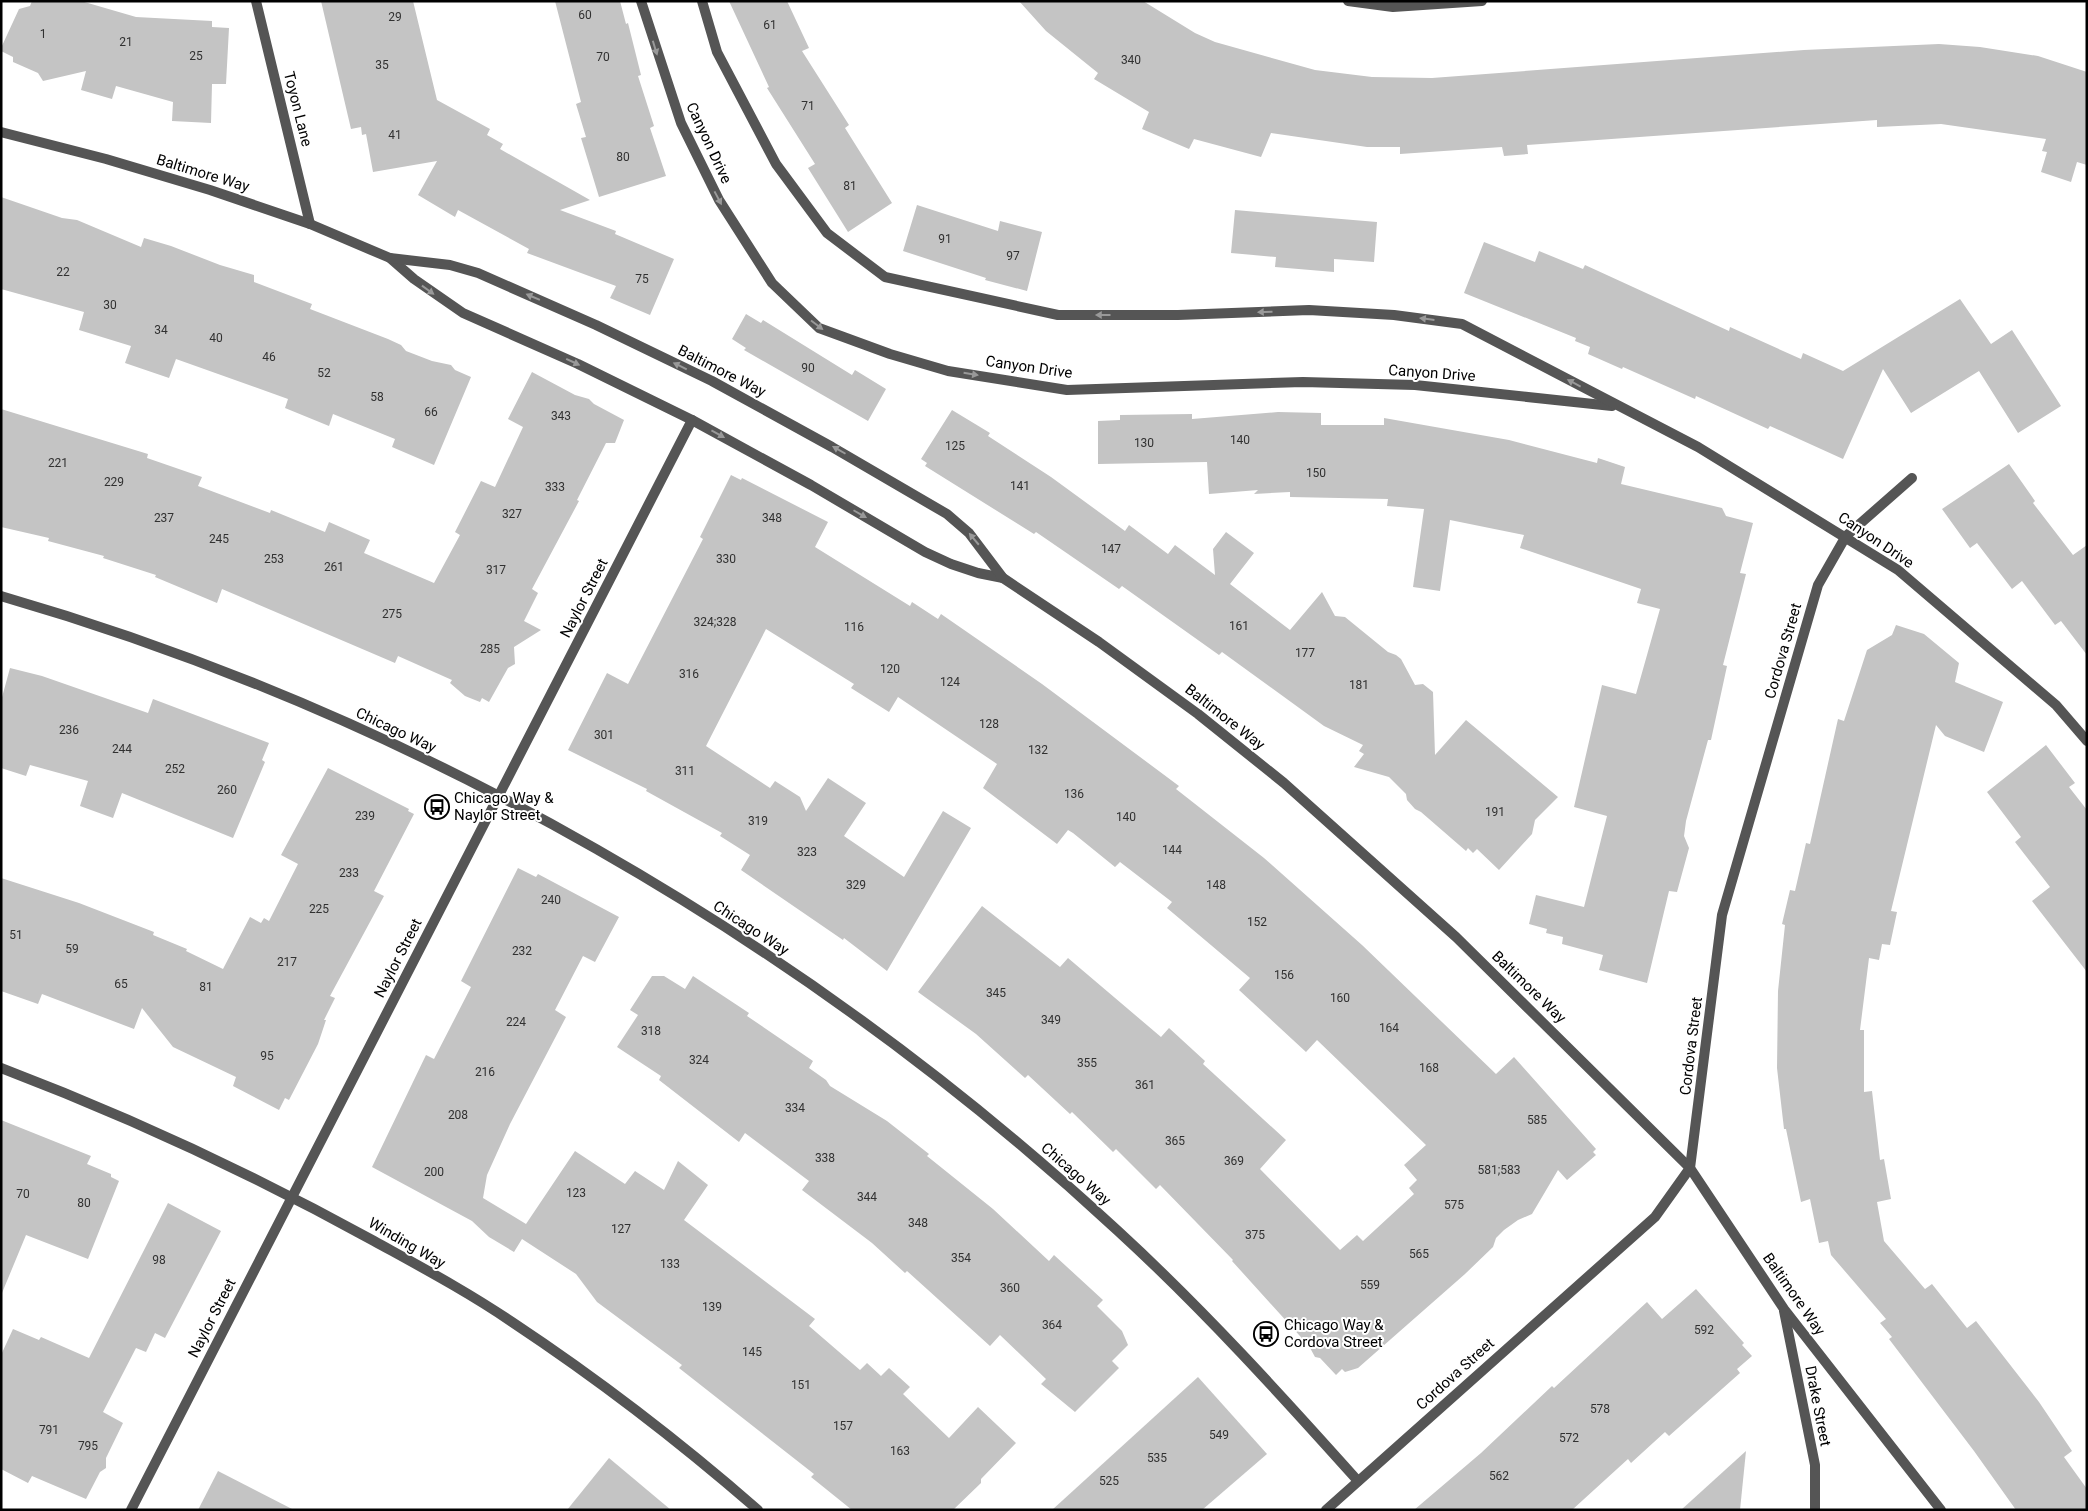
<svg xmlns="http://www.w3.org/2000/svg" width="2088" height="1511" viewBox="0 0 2088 1511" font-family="Roboto,sans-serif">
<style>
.building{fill:#c4c4c4}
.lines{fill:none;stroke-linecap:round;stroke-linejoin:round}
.minor{stroke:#555;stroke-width:10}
.tertiary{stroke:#555;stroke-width:10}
.oneway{fill:#999}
.labels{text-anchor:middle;stroke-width:4;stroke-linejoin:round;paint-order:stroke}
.number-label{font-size:12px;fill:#313131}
.street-label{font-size:15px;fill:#000;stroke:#fff}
.poi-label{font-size:15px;fill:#000;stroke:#fff;text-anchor:start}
</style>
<rect width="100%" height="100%" fill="#fff"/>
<g class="building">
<path d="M32,1H81L136,17L212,21V27L229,28L226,84H212L211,123L172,121L173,102L116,86L112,99L81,90L86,71L43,81L38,73L13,62V57L1,51V48L19,9L30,6Z"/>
<path d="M321,1H413L437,100L490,129L487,135L503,144L500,149L590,200L560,210L616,231L615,234L674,259L650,315L610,298L616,286L527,253L529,249L458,210L455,217L418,195L437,161L373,172L366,134L362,135L361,127L351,129Z"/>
<path d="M555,1H620L626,24L628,23L641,75L638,76L654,126L650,128L666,176L599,197L581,138L586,137L576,104L581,102Z"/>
<path d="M729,1H787L809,48L802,51L849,125L845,128L892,203L848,232L808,168L815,164L767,88L769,87Z"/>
<path d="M1019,1H1143L1195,33L1215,42L1315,70L1372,77L1432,78L1804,50L1939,44L1980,47L2038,56L2087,72V165L2077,162L2071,182L2041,172L2047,152L2042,151L2046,139L1941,124L1877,127V120L1527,145L1528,154L1504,156L1502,147L1400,154V147H1367L1271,133L1261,157L1194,139L1189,149L1142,129L1149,112L1094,79L1098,73L1046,31Z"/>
<path d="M1,197L62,218L77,220L141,247L144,238L171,246L220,265L254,275V282L312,304L310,309L388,339L401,345L406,351L432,361L451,365L455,370L471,377L434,465L392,447L395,439L333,414L329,426L285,408L288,399L176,359L169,378L125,363L131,346L79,330L84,312L1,289Z"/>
<path d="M917,205L998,231L1000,221L1042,232L1027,291L985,280L986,278L903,251Z"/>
<path d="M1235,210L1377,222L1374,262L1334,259V272L1275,267L1276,257L1231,253Z"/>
<path d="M1484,242L1535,262L1539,251L1583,269L1585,265L1729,331L1730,327L1801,359L1803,353L1843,371L1960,299L1991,344L2012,330L2061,406L2018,433L1979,371L1911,413L1883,369L1843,459L1770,426L1768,429L1696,396L1695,399L1623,367L1622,369L1588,354L1590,347L1575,341L1576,338L1464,293Z"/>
<path d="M746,314L761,323L763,320L852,375L855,370L886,389L868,421L744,350L746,348L732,339Z"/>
<path d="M532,372L575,395L589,399L594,404L624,420L615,443H606L577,500L579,501L532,589L538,593L524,621L541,630L514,647L515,664L508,668L489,702L482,698L480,702L465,696L450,683L452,680L398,656L395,663L222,589L217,603L155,577L156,575L103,558L104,556L48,541L49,538L1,527V409L148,454L147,458L202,477L198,486L270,513L271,510L325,532L329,522L370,540L364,553L434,583L460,535L455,532L481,481L495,487L523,427L508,419Z"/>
<path d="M952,410L990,433L988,436L1051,477L1125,531L1129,525L1168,554L1175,545L1215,575L1213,549L1226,532L1254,553L1230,584L1290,630L1322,592L1335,616L1345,617L1388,652L1396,655L1401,659L1415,685L1423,684L1433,692L1435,755L1466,720L1558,797L1535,820L1532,834L1499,870L1477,849L1473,853L1468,848L1466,851L1421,812L1415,809L1407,800L1406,794L1389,777L1354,767L1364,754L1359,751L1363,745L1324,726L1222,652L1219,655L1122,586L1119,589L1036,532L1034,534L925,466L927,463L921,459Z"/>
<path d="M1278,412L1321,413V425H1384V418L1509,440L1597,463L1598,458L1625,467L1621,484L1722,508L1726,516L1753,523L1740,573L1746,574L1723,665L1727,666L1711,740H1708L1686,821L1684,836L1689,848L1677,892L1669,891L1647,983L1599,970L1603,955L1562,944L1563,937L1546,933L1547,929L1529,924L1536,895L1584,907L1607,816L1574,807L1602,685L1636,694L1660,609L1637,603L1641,589L1520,548L1524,535L1450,520L1440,591L1413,587L1424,509L1387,506L1388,499L1290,497V492L1254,494L1258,490L1209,494L1207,462L1098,464V421L1120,420V415L1192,414V419Z"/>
<path d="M2009,464L2035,501L2033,503L2073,555L2087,545V655L2061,621L2055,625L2022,581L2012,589L1977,543L1970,548L1942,509Z"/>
<path d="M731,475L741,480L742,478L828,522L815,547L910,606L912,602L938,619L941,614L1042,684L1179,786L1176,789L1264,858L1362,945L1496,1074L1514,1057L1596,1149L1593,1152L1596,1155L1567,1180L1558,1170L1532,1214L1518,1220L1504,1230L1496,1238L1493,1247L1465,1274L1358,1368L1345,1372L1342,1369L1336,1375L1320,1358L1315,1357L1309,1346L1232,1261L1233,1260L1160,1185L1156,1189L1116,1149L1113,1152L1072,1112L1070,1114L1028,1075L1025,1078L976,1034L918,992L982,906L1060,967L1068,958L1161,1037L1169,1028L1205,1061L1203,1064L1286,1140L1260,1169L1340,1250L1357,1235L1363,1241L1414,1194L1409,1188L1417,1180L1404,1165L1426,1145L1317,1040L1306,1052L1239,990L1250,978L1167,908L1172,902L1120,862L1115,867L1073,833L1068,830L1057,844L983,788L997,764L898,697L889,712L851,688L854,684L766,629L706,746L770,788L775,781L800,797L806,811L828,778L866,803L844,836L904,877L943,811L971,828L887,971L844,938L843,940L741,870L750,855L720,836L722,833L646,791L647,789L568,750L607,673L628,684L703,539L700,537Z"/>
<path d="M1896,625L1924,634L1959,663L1955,682L2003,702L1984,752L1945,736L1936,725L1891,911L1897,912L1890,945L1882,944L1879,960L1869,958L1860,1030H1864V1092L1872,1091L1880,1160L1884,1159L1891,1199L1877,1202L1884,1241L1925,1289L1932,1284L1967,1328L1976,1321L2039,1402L2072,1451L2064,1457L2087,1489V1510H2016L1974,1451L1889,1339L1892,1337L1880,1323L1886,1319L1831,1255L1828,1241L1819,1243L1810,1199L1801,1202L1786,1129H1784L1777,1068L1778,991L1785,925L1782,924L1790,890L1795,891L1806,843L1810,844L1838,719L1844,721L1867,650L1892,635Z"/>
<path d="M10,668L42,676L148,713L153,699L269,743L262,760L265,762L233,838L122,793L113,818L80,806L88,781L30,765L26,776L1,768V701Z"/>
<path d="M2046,745L2075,783L2069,787L2087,810V972L2032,901L2050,887L2015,842L2021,837L1987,792Z"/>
<path d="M328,768L409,809L408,811L414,814L374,891L384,896L330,996L335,998L324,1020H326L318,1044L289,1100L285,1098L279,1110L233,1086L236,1077L173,1047L142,1008L134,1029L42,994L38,1004L1,991V878L79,903L154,932L153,935L187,949L186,951L223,969L250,917L261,923L264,918L269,921L298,864L281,855Z"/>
<path d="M518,868L536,877L538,874L619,917L595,962L583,956L555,1010L566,1017L510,1124L487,1175L483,1198L526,1224L575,1151L625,1184L635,1171L664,1190L678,1161L708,1185L684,1220L815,1319L809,1326L860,1370L867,1363L881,1376L889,1368L910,1387L903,1394L949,1438L978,1407L1016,1443L981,1479V1483L953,1510H852L811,1477L814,1474L679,1368L682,1365L597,1302L576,1274L522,1239L514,1252L489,1237L472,1221L372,1167L426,1055L434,1059L471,987L461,981Z"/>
<path d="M652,976H664L685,989L693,976L749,1013L747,1016L813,1061L809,1068L826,1080L830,1086L887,1121L929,1154L927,1156L993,1209L1049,1261L1054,1255L1103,1300L1097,1306L1122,1331L1128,1345L1112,1361L1119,1368L1075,1412L1041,1384L1046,1379L1000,1335L990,1346L907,1271L905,1273L872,1243L802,1190L809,1181L745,1133L739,1142L659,1080L661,1076L617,1047L638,1015L630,1010Z"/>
<path d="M1,1120L91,1156L87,1164L111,1174V1177L119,1181L88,1259L26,1235L2,1293Z"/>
<path d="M168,1203L221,1231L165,1338L155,1333L146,1352L136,1348L103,1412L123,1423L106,1458V1468L100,1472L86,1499L32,1476L28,1483L1,1469V1355L13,1329L39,1340L41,1337L89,1358Z"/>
<path d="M1696,1289L1744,1343L1742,1345L1752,1356L1737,1369L1740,1373L1669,1436L1665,1432L1631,1463L1628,1459L1572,1510H1414L1481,1453L1552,1386L1554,1388L1647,1302L1662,1319Z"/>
<path d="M1198,1377L1267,1454L1202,1510H1052Z"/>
<path d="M1746,1451L1740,1510H1681Z"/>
<path d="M609,1458L671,1510H567Z"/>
<path d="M218,1471L294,1510H198Z"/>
</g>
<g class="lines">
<g class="minor">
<path d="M256,1L310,224"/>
<path d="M641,1L681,123L719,200L772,283L819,328L890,354L948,371L1067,390L1303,382L1415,385L1612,406"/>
<path d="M702,1L717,52L776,164L827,233L885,277L1058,315H1178L1309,310L1394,315L1462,324L1698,447L1898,570L2056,705L2087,741"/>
<path d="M1,132L106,159L210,190L310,224L390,258L414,279L463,313L578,364L692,420L811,485L925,552L951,564L978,573L1003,578"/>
<path d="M390,258L450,265L478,273L596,325L712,381L832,447L947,514L969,533L1003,578L1099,642L1198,714L1284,783L1456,937L1690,1168L1784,1309L1941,1510"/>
<path d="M1,596C413,715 804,940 1118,1231C1203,1309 1281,1395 1358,1481"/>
<path d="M1,1068C130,1117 254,1175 374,1241C421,1267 468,1292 512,1322C598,1379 680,1442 758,1510"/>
<path d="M1784,1311L1815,1465V1510"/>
<path d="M131,1510L692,420"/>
<path d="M1326,1510L1655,1217L1690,1168L1722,915L1818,585L1846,536L1912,478"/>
</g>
<path class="tertiary" d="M1348,1L1393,7L1482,1"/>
</g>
<defs><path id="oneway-solid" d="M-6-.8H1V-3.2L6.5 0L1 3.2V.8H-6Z" transform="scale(1.25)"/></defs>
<g class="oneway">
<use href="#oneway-solid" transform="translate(655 48) rotate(73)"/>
<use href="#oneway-solid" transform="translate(718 198) rotate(62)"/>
<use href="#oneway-solid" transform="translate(428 290) rotate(36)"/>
<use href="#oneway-solid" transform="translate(533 297) rotate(-157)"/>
<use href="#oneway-solid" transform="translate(1265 312) rotate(178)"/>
<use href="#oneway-solid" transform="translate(1103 315) rotate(-180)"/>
<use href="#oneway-solid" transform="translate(1427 319) rotate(-173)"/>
<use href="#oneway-solid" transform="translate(817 325) rotate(37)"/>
<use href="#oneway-solid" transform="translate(573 362) rotate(25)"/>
<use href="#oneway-solid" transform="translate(680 366) rotate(-154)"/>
<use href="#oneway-solid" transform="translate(971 374) rotate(9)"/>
<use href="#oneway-solid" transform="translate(1574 383) rotate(-152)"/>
<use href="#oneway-solid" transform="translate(718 434) rotate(29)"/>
<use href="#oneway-solid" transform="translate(839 450) rotate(-150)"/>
<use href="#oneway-solid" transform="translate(860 514) rotate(30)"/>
<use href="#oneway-solid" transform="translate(974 539) rotate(-130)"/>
</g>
<defs>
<symbol id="bus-ring" viewBox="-11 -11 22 22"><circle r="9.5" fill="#fff" stroke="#000" stroke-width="1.5"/><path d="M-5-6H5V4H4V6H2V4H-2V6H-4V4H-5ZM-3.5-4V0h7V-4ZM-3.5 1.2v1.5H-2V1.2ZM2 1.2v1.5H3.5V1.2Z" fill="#000"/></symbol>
</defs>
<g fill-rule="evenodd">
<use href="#bus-ring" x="423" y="793" width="28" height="28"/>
<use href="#bus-ring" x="1252" y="1320" width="28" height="28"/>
</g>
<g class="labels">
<g class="number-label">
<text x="585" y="19">60</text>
<text x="395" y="21">29</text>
<text x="770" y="29">61</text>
<text x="43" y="38">1</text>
<text x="126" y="46">21</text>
<text x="196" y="60">25</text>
<text x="603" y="61">70</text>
<text x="1131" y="64">340</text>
<text x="382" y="69">35</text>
<text x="808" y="110">71</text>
<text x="395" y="139">41</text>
<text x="623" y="161">80</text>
<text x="850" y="190">81</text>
<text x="945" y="243">91</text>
<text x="1013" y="260">97</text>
<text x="63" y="276">22</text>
<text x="642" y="283">75</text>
<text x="110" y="309">30</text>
<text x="161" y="334">34</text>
<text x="216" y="342">40</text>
<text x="269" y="361">46</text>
<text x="808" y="372">90</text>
<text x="324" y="377">52</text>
<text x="377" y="401">58</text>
<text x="431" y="416">66</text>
<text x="561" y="420">343</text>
<text x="1240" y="444">140</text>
<text x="1144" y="447">130</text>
<text x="955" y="450">125</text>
<text x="58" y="467">221</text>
<text x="1316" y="477">150</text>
<text x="114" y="486">229</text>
<text x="1020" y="490">141</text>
<text x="555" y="491">333</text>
<text x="512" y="518">327</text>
<text x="164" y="522">237</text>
<text x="772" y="522">348</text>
<text x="219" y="543">245</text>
<text x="1111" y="553">147</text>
<text x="274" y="563">253</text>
<text x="726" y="563">330</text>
<text x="334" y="571">261</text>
<text x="496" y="574">317</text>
<text x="392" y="618">275</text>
<text x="715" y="626">324;328</text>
<text x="1239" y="630">161</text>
<text x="854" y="631">116</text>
<text x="490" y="653">285</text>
<text x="1305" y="657">177</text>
<text x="890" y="673">120</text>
<text x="689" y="678">316</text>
<text x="950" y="686">124</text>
<text x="1359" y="689">181</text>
<text x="989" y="728">128</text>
<text x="69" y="734">236</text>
<text x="604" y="739">301</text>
<text x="122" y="753">244</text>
<text x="1038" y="754">132</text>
<text x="175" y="773">252</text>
<text x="685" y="775">311</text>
<text x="227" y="794">260</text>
<text x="1074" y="798">136</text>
<text x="1495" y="816">191</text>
<text x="365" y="820">239</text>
<text x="1126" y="821">140</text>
<text x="758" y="825">319</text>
<text x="1172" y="854">144</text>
<text x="807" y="856">323</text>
<text x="349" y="877">233</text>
<text x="856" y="889">329</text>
<text x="1216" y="889">148</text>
<text x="551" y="904">240</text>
<text x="319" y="913">225</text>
<text x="1257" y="926">152</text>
<text x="16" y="939">51</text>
<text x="72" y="953">59</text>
<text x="522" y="955">232</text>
<text x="287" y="966">217</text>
<text x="1284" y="979">156</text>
<text x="121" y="988">65</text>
<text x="206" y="991">81</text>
<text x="996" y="997">345</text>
<text x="1340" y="1002">160</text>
<text x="1051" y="1024">349</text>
<text x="516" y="1026">224</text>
<text x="1389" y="1032">164</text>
<text x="651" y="1035">318</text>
<text x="267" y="1060">95</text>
<text x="699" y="1064">324</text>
<text x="1087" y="1067">355</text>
<text x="1429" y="1072">168</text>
<text x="485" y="1076">216</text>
<text x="1145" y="1089">361</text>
<text x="795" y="1112">334</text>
<text x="458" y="1119">208</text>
<text x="1537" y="1124">585</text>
<text x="1175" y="1145">365</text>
<text x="825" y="1162">338</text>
<text x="1234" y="1165">369</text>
<text x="1499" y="1174">581;583</text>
<text x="434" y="1176">200</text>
<text x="576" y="1197">123</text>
<text x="23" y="1198">70</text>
<text x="867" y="1201">344</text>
<text x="84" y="1207">80</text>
<text x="1454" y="1209">575</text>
<text x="918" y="1227">348</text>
<text x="621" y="1233">127</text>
<text x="1255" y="1239">375</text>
<text x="1419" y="1258">565</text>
<text x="961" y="1262">354</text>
<text x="159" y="1264">98</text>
<text x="670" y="1268">133</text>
<text x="1370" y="1289">559</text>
<text x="1010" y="1292">360</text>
<text x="712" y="1311">139</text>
<text x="1052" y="1329">364</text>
<text x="1704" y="1334">592</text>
<text x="752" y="1356">145</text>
<text x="801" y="1389">151</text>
<text x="1600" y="1413">578</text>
<text x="843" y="1430">157</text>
<text x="49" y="1434">791</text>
<text x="1219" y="1439">549</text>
<text x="1569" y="1442">572</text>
<text x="88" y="1450">795</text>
<text x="900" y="1455">163</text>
<text x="1157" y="1462">535</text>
<text x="1499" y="1480">562</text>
<text x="1109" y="1485">525</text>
</g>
<g class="street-label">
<text transform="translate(298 109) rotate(76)" y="5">Toyon Lane</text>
<text transform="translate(709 143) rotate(65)" y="5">Canyon Drive</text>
<text transform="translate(203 173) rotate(17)" y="5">Baltimore Way</text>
<text transform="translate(1029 367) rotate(8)" y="5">Canyon Drive</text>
<text transform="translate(722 371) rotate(27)" y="5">Baltimore Way</text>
<text transform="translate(1432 373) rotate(4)" y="5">Canyon Drive</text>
<text transform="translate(1876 540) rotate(34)" y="5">Canyon Drive</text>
<text transform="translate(584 598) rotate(-63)" y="5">Naylor Street</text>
<text transform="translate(1783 651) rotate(-74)" y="5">Cordova Street</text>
<text transform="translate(1225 717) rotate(38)" y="5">Baltimore Way</text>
<text transform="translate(396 730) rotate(25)" y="5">Chicago Way</text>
<text transform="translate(751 928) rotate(33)" y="5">Chicago Way</text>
<text transform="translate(398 958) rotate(-63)" y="5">Naylor Street</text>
<text transform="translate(1529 987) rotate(44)" y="5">Baltimore Way</text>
<text transform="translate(1691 1046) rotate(-83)" y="5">Cordova Street</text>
<text transform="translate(1076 1174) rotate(41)" y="5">Chicago Way</text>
<text transform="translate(407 1243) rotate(30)" y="5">Winding Way</text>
<text transform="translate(1794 1294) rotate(55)" y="5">Baltimore Way</text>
<text transform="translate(212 1318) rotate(-63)" y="5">Naylor Street</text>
<text transform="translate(1455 1374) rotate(-42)" y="5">Cordova Street</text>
<text transform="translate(1818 1406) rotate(79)" y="5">Drake Street</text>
</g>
<g class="poi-label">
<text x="454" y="803">Chicago Way &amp;<tspan x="454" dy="17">Naylor Street</tspan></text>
<text x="1284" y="1330">Chicago Way &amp;<tspan x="1284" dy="17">Cordova Street</tspan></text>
</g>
</g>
<rect width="2088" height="1511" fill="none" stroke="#000000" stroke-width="5"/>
</svg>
